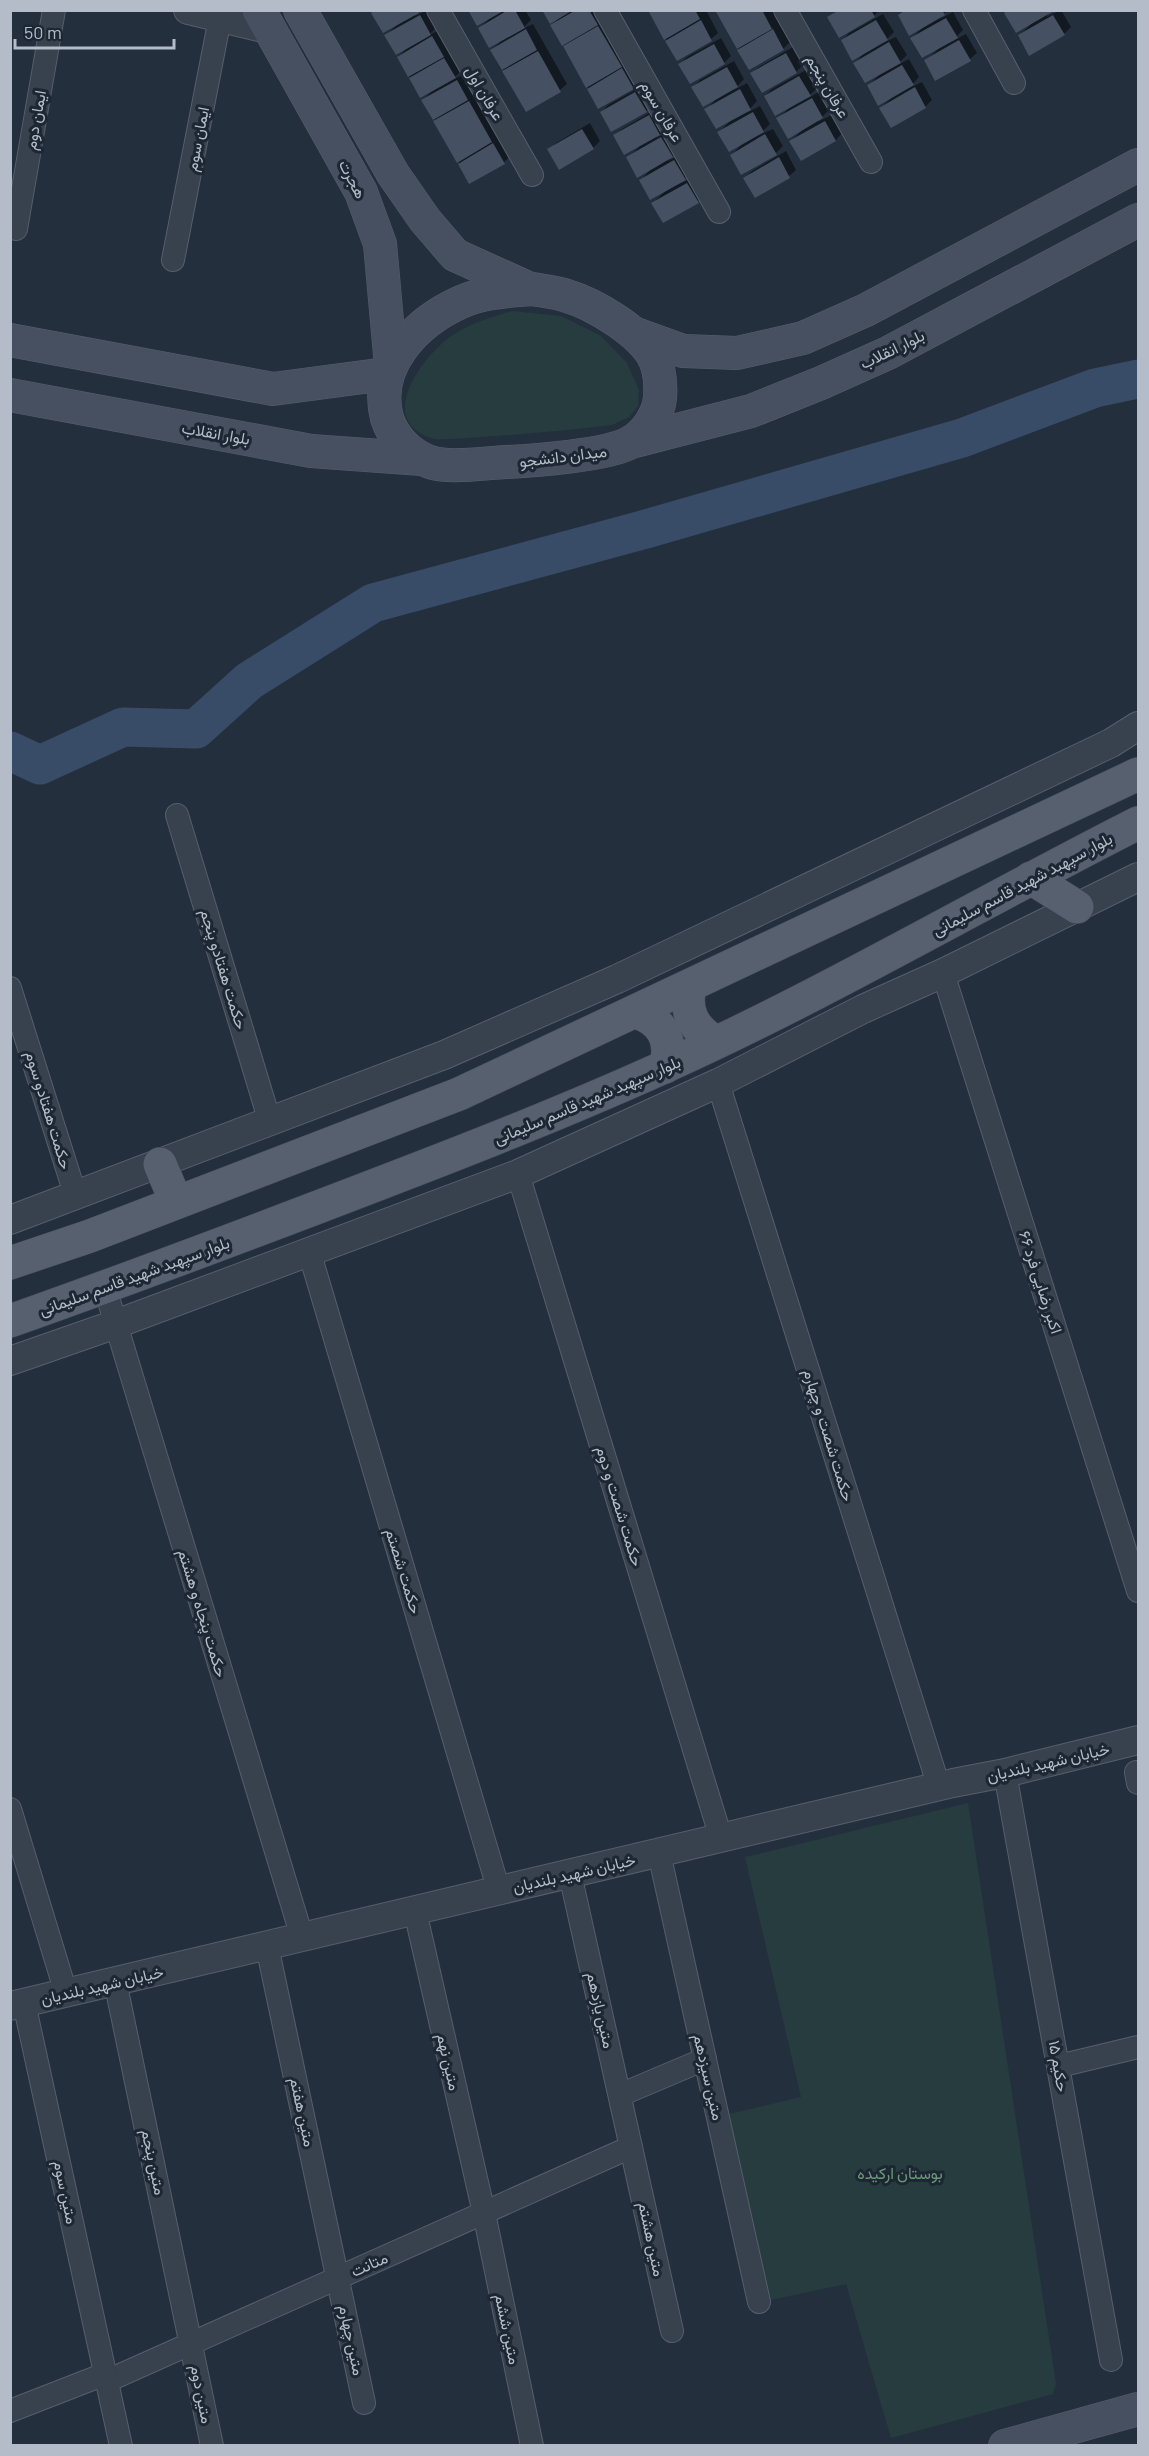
<svg xmlns="http://www.w3.org/2000/svg" width="1149" height="2456" viewBox="0 0 1149 2456" font-family="Barlow,Vazirmatn,sans-serif">
<style>
.green{fill:#263c3f}
.shadow{fill:#0007}
.lines{fill:none;stroke-linecap:round;stroke-linejoin:round}
.river{stroke:#394c67;stroke-width:39}
.building{fill:#455162}
.minor-casing{stroke:#565f6c;stroke-width:24}
.tertiary-casing{stroke:#565f6c;stroke-width:30}
.secondary-casing{stroke:#565f6c;stroke-width:34}
.primary-casing{stroke:#414a57;stroke-width:34}
.minor{stroke:#38414e;stroke-width:22}
.tertiary{stroke:#38414e;stroke-width:28}
.secondary{stroke:#465061;stroke-width:33}
.primary{stroke:#56606e;stroke-width:33}
.labels{text-anchor:middle;stroke-width:6;stroke-linejoin:round;paint-order:stroke}
.street-label{font-size:16px;fill:#b4bcc9;stroke:#1d2633}
.park-label{font-size:16px;fill:#6b9a76;stroke:#1d2633}
</style>
<rect width="100%" height="100%" fill="#242f3e"/>
<g class="green">
<path d="M512,311L561,316L601,336L627,363L639,390L638,406L629,417L612,425C563,431 515,435 466,438C454,438 436,442 425,436C378,415 425,353 453,335C472,323 491,317 512,311Z"/>
<path d="M968,1803L1056,2384L1053,2394L891,2438L846,2284L766,2301L729,2114L801,2097L745,1857Z"/>
</g>
<g class="shadow">
<path d="M376,10H419L415,16L428,10L437,27L429,35L439,30L462,70L452,80L464,74L511,156L504,162L470,182L423,100L432,91L421,96L398,57L407,48L386,35L397,25Z"/>
<path d="M470,10H525L531,20L522,29L533,24L567,84L560,90L526,110L492,50L501,41L480,28L488,20Z"/>
<path d="M544,10H600L640,81L633,88L599,107L552,26L561,16Z"/>
<path d="M650,10H706L718,33L711,39L677,59Z"/>
<path d="M716,10H772L790,42L783,49L749,68Z"/>
<path d="M879,10L874,16L829,18L836,11Z"/>
<path d="M905,10H947L940,19L953,12L963,30L951,42L966,34L977,53L970,59L926,61L938,49L912,38L923,27L900,15Z"/>
<path d="M1008,10H1051L1046,17L1061,10L1071,27L1064,34L1020,35L1032,23Z"/>
<path d="M883,14L894,32L883,43L896,37L907,55L895,66L909,59L919,77L909,88L922,82L932,100L925,107L891,126L881,108L892,97L868,86L880,74L855,63L865,52L843,40L849,33Z"/>
<path d="M721,38L731,56L724,63L680,64L687,57Z"/>
<path d="M793,47L803,65L796,72L752,73L759,67Z"/>
<path d="M734,61L744,79L734,90L747,83L757,101L746,113L760,106L770,124L759,135L773,129L783,146L776,153L742,173L732,155L742,144L719,132L731,120L706,110L717,98L693,87L700,80Z"/>
<path d="M806,70L817,88L806,99L819,92L829,110L817,122L832,115L842,133L836,140L801,159L791,141L803,129L778,119L789,108L765,96L772,89Z"/>
<path d="M642,86L653,104L646,111L602,112L608,105Z"/>
<path d="M656,109L666,127L656,138L669,131L679,149L668,161L682,154L692,172L681,183L694,177L704,195L698,201L653,203L664,192L641,180L652,168L628,158L639,147L615,135L622,129Z"/>
<path d="M590,123L600,141L593,148L549,150L556,143Z"/>
<path d="M786,151L796,170L789,176L756,196L745,178L752,171Z"/>
</g>
<g class="lines">
<path class="river" d="M10,751L40,765L123,727L196,729L249,681L373,603L646,529L962,438L1095,388L1138,379"/>
</g>
<g class="building">
<path d="M375,10H418L419,13L383,33L371,13Z"/>
<path d="M468,10H505L477,26Z"/>
<path d="M508,10H515L525,28L489,48L478,28Z"/>
<path d="M542,10H573L550,24Z"/>
<path d="M576,10H589L598,25L562,46L550,25Z"/>
<path d="M648,10H695L700,19L664,40Z"/>
<path d="M715,10H762L772,29L737,49Z"/>
<path d="M839,10H871L875,17L839,38L827,17Z"/>
<path d="M906,10H942L945,15L909,36L898,15Z"/>
<path d="M1008,10H1050L1052,12L1016,33L1004,13Z"/>
<path d="M420,15L431,35L396,55L384,35Z"/>
<path d="M1053,15L1065,35L1029,56L1018,35Z"/>
<path d="M946,18L958,38L922,58L910,38Z"/>
<path d="M701,20L712,41L677,61L665,41Z"/>
<path d="M876,20L888,40L852,61L841,40Z"/>
<path d="M598,26L622,67L586,88L563,46Z"/>
<path d="M526,29L537,50L502,70L490,50Z"/>
<path d="M773,29L784,50L749,70L737,50Z"/>
<path d="M432,36L444,57L408,77L397,57Z"/>
<path d="M959,40L971,61L935,81L924,60Z"/>
<path d="M889,42L901,63L865,83L853,63Z"/>
<path d="M714,44L725,64L690,84L678,64Z"/>
<path d="M538,51L561,92L526,112L502,71Z"/>
<path d="M786,53L797,73L762,93L750,73Z"/>
<path d="M444,58L456,78L420,98L409,78Z"/>
<path d="M902,65L914,85L878,106L867,85Z"/>
<path d="M727,67L738,87L703,107L691,87Z"/>
<path d="M622,68L634,89L598,109L587,89Z"/>
<path d="M799,76L811,96L775,116L764,96Z"/>
<path d="M457,80L468,100L433,120L421,100Z"/>
<path d="M915,87L926,108L891,128L879,108Z"/>
<path d="M740,89L751,110L716,129L704,109Z"/>
<path d="M635,92L647,112L611,132L600,112Z"/>
<path d="M812,98L823,118L788,139L776,118Z"/>
<path d="M469,101L492,142L457,163L433,121Z"/>
<path d="M753,112L764,132L729,152L717,132Z"/>
<path d="M649,115L660,135L624,155L613,135Z"/>
<path d="M825,121L836,141L801,161L789,141Z"/>
<path d="M582,129L594,149L559,170L547,149Z"/>
<path d="M765,134L777,155L741,175L730,155Z"/>
<path d="M661,137L673,157L637,178L626,157Z"/>
<path d="M493,143L505,164L469,184L458,164Z"/>
<path d="M779,157L790,178L755,198L743,178Z"/>
<path d="M674,160L686,180L650,200L639,180Z"/>
<path d="M687,183L699,203L663,223L651,203Z"/>
</g>
<g class="lines">
<defs>
<g id="minor">
<path d="M438,10L532,175"/>
<path d="M605,10L719,212"/>
<path d="M785,10L871,162"/>
<path d="M974,10L1014,83"/>
<path d="M16,229L54,10"/>
<path d="M173,260L220,18"/>
<path d="M177,815L270,1122"/>
<path d="M943,973L1138,1591"/>
<path d="M10,988L76,1197"/>
<path d="M718,1083L939,1787"/>
<path d="M518,1174L721,1838"/>
<path d="M309,1251L499,1891"/>
<path d="M105,1288L302,1937"/>
<path d="M1136,1772L1138,1783"/>
<path d="M1005,1773L1111,2360"/>
<path d="M10,1809L66,1993"/>
<path d="M659,1853L759,2302"/>
<path d="M570,1874L672,2331"/>
<path d="M415,1911L484,2213L532,2446"/>
<path d="M267,1946L364,2403"/>
<path d="M115,1981L212,2446"/>
<path d="M24,2003L121,2446"/>
<path d="M1059,2066L1138,2047"/>
<path d="M620,2095L705,2059"/>
<path d="M107,2381L631,2147"/>
<path d="M10,2411L105,2374"/>
</g>
<g id="tertiary">
<path d="M188,10L271,30"/>
<path d="M10,1220L444,1055L617,979L1111,743L1138,726"/>
<path d="M10,1361L116,1324L518,1174L718,1083L863,1009L943,973L1138,877"/>
<path d="M10,2006L953,1783L1005,1773L1138,1740"/>
</g>
<g id="secondary">
<path d="M259,10L361,192L380,244L391,365"/>
<path d="M300,10L393,174L425,220L455,255L530,289"/>
<path d="M532,289C543,291 556,292 567,296C594,304 637,330 652,354C660,367 661,383 660,398C658,416 646,433 631,442C610,455 533,461 506,462C484,463 449,469 430,462C410,455 393,438 387,418C373,366 416,322 461,302C483,292 507,291 532,289Z"/>
<path d="M633,333L683,351L737,353L803,338L866,310L1138,165"/>
<path d="M10,340L273,389L386,374"/>
<path d="M10,395L311,451L422,459"/>
<path d="M631,442L751,411L821,383L888,353L1138,220"/>
<path d="M1005,2446L1138,2409"/>
</g>
<g id="primary">
<path d="M1031,878L1077,907"/>
<path d="M690,986C684,1011 693,1029 716,1042"/>
<path d="M635,1012C661,1019 674,1040 665,1067"/>
<path d="M160,1164L176,1202"/>
<path d="M10,1263L90,1236L459,1094L1138,774"/>
<path d="M10,1321C112,1285 213,1247 313,1209C431,1164 549,1119 664,1067C826,994 980,903 1138,823"/>
</g>
</defs>
<use href="#minor" class="minor-casing"/>
<use href="#tertiary" class="tertiary-casing"/>
<use href="#secondary" class="secondary-casing"/>
<use href="#primary" class="primary-casing"/>
<use href="#minor" class="minor"/>
<use href="#tertiary" class="tertiary"/>
<use href="#secondary" class="secondary"/>
<use href="#primary" class="primary"/>
</g>
<g class="labels">
<g class="street-label">
<text transform="translate(828 86) rotate(60)" y="6">عرفان پنجم</text>
<text transform="translate(485 93) rotate(60)" y="6">عرفان اول</text>
<text transform="translate(662 111) rotate(60)" y="6">عرفان سوم</text>
<text transform="translate(35 120) rotate(-80)" y="6">ایمان دوم</text>
<text transform="translate(197 139) rotate(-79)" y="6">ایمان سوم</text>
<text transform="translate(353 179) rotate(63)" y="6">هجرت</text>
<text transform="translate(892 349) rotate(-26)" y="6">بلوار انقلاب</text>
<text transform="translate(216 433) rotate(10)" y="6">بلوار انقلاب</text>
<text transform="translate(563 456) rotate(-7)" y="6">میدان دانشجو</text>
<text transform="translate(1022 884) rotate(-28)" y="6">بلوار سپهبد شهید قاسم سلیمانی</text>
<text transform="translate(224 969) rotate(73)" y="6">حکمت هفتادو پنجم</text>
<text transform="translate(587 1100) rotate(-23)" y="6">بلوار سپهبد شهید قاسم سلیمانی</text>
<text transform="translate(49 1110) rotate(73)" y="6">حکمت هفتادو سوم</text>
<text transform="translate(134 1276) rotate(-20)" y="6">بلوار سپهبد شهید قاسم سلیمانی</text>
<text transform="translate(1041 1282) rotate(72)" y="6">۶۶ اکبر رضایی فرد</text>
<text transform="translate(829 1435) rotate(73)" y="6">حکمت شصت و چهارم</text>
<text transform="translate(620 1506) rotate(73)" y="6">حکمت شصت و دوم</text>
<text transform="translate(404 1571) rotate(73)" y="6">حکمت شصتم</text>
<text transform="translate(203 1613) rotate(73)" y="6">حکمت پنجاه و هشتم</text>
<text transform="translate(1048 1762) rotate(-13)" y="6">خیابان شهید بلندیان</text>
<text transform="translate(574 1873) rotate(-13)" y="6">خیابان شهید بلندیان</text>
<text transform="translate(102 1985) rotate(-13)" y="6">خیابان شهید بلندیان</text>
<text transform="translate(601 2010) rotate(77)" y="6">متین یازدهم</text>
<text transform="translate(449 2062) rotate(77)" y="6">متین نهم</text>
<text transform="translate(1059 2066) rotate(80)" y="6">حکیم ۱۵</text>
<text transform="translate(709 2077) rotate(77)" y="6">متین سیزدهم</text>
<text transform="translate(303 2112) rotate(78)" y="6">متین هفتم</text>
<text transform="translate(154 2162) rotate(78)" y="6">متین پنجم</text>
<text transform="translate(66 2192) rotate(78)" y="6">متین سوم</text>
<text transform="translate(652 2239) rotate(78)" y="6">متین هشتم</text>
<text transform="translate(369 2264) rotate(-24)" y="6">متانت</text>
<text transform="translate(508 2329) rotate(78)" y="6">متین ششم</text>
<text transform="translate(352 2340) rotate(78)" y="6">متین چهارم</text>
<text transform="translate(202 2394) rotate(79)" y="6">متین دوم</text>
</g>
<g class="park-label">
<text x="900" y="2179">بوستان ارکیده</text>
</g>
</g>
<rect width="1149" height="2456" fill="none" stroke="#b4bcc9" stroke-width="24"/>
<path d="M15 39v9h159v-9" fill="none" stroke="#b4bcc9" stroke-width="3"/>
<text x="24" y="39" font-size="18" fill="#b4bcc9" stroke="#1d2633" stroke-width="4.5" paint-order="stroke">50 m</text>
</svg>
